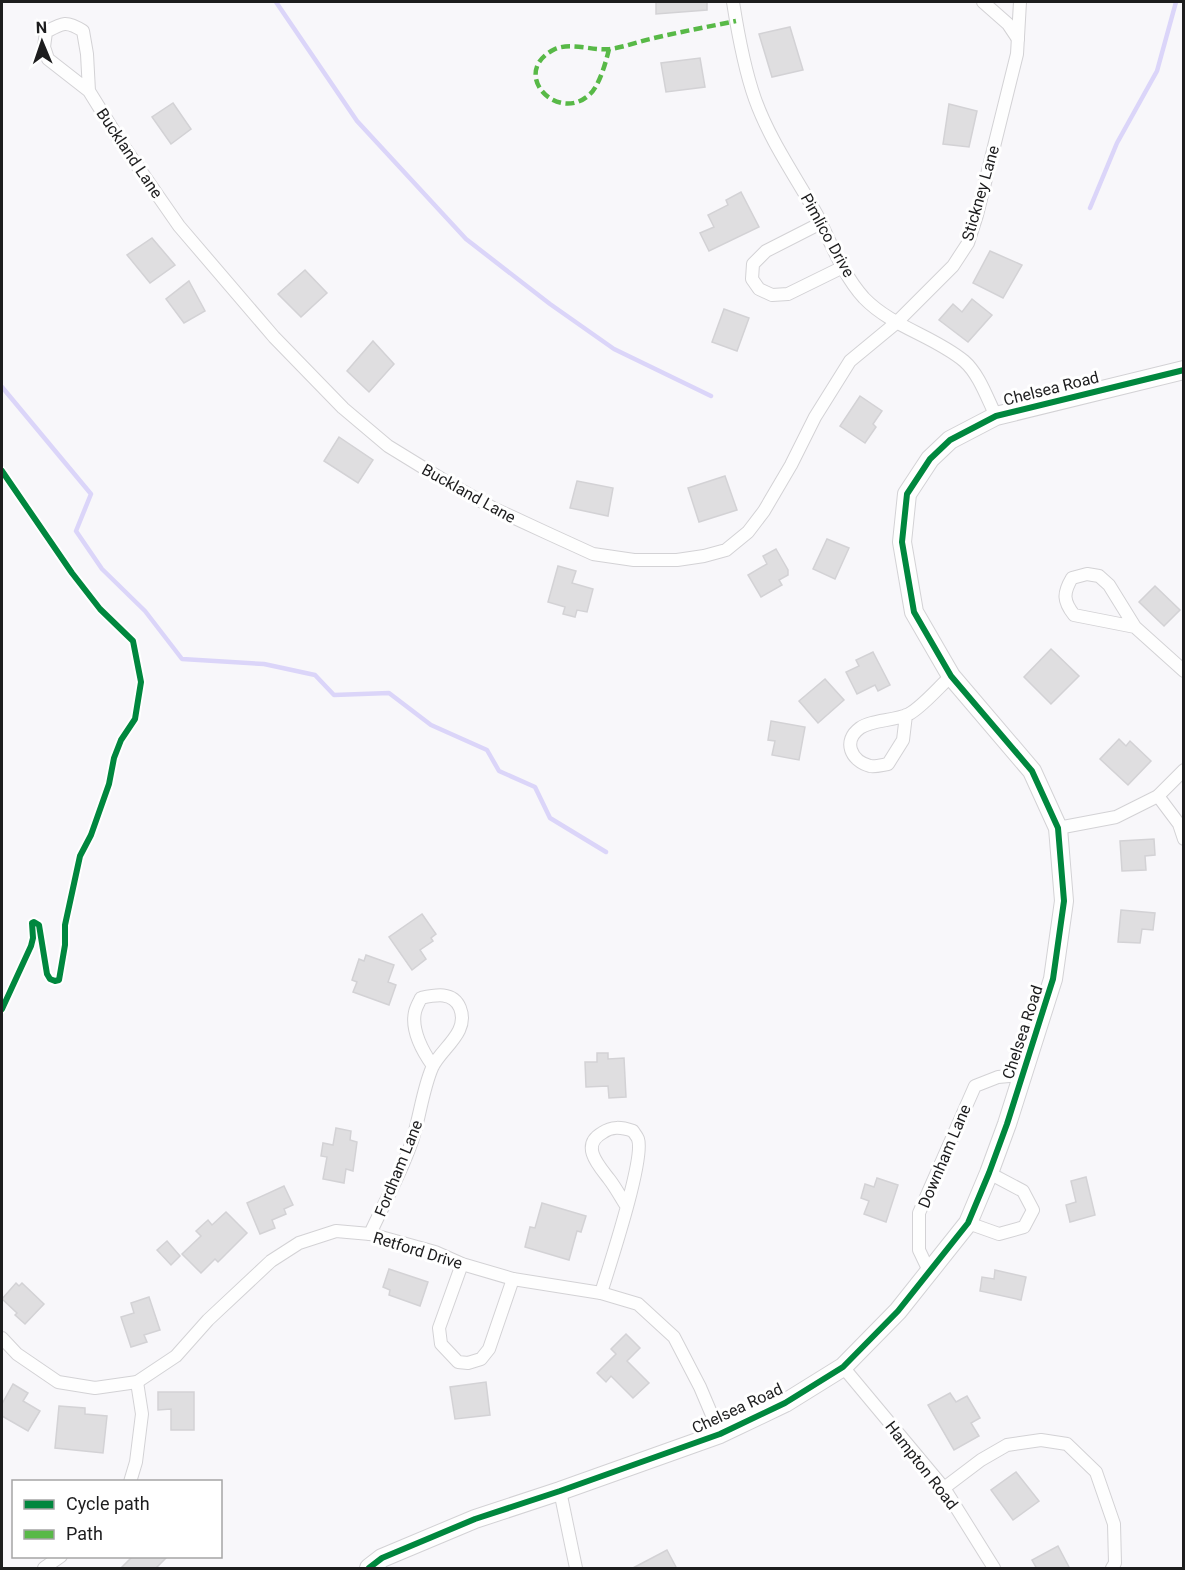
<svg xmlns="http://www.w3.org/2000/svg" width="1185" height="1570" viewBox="0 0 1185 1570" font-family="Roboto,sans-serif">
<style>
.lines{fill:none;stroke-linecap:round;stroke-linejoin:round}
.stream{stroke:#dbd5f9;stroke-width:4.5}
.building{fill:#dfdee0;stroke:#d3d2d5;stroke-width:1.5}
.street-casing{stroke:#d3d2d5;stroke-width:14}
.secondary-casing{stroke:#d3d2d5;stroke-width:20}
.street{stroke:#fefefe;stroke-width:12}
.secondary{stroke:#fefefe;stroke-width:18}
.quiet{stroke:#58b947;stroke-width:4.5;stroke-dasharray:9 4.5;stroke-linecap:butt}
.cycleway-casing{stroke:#fff;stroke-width:10}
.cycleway{stroke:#00873e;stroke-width:6}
.labels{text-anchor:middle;stroke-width:6;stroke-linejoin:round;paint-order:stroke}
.street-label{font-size:16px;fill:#1d1d1e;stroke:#fff}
</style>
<rect width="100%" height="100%" fill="#f8f7fa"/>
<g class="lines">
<g class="stream">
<path d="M276,2L357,121L466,239L550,304L614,349L711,396"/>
<path d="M1090,208L1117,143L1157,71L1176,2"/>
<path d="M2,387L91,494L76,531L102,569L145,611L182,659L264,664L315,675L334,695L389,693L431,725L487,750L499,771L535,787L550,818L606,852"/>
</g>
</g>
<g class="building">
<path d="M656,2H707V10L656,14Z"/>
<path d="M790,27L803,70L772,77L759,34Z"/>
<path d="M700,58L705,87L666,92L661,63Z"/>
<path d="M173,103L191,129L171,144L152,117Z"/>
<path d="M949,104L977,111L969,147L943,144Z"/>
<path d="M741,192L759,227L709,251L700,233L714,227L708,215L728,205L726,200Z"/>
<path d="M152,238L175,265L150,283L127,255Z"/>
<path d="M990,251L1022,265L1003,298L973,283Z"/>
<path d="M305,270L327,293L301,317L278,294Z"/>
<path d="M189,281L205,311L184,323L166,299Z"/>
<path d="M972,299L992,315L968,342L939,320L953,304L962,312Z"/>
<path d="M724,309L749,318L737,351L712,342Z"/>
<path d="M373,341L394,364L369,392L347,371Z"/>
<path d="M860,396L882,411L873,424L876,427L865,443L840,426Z"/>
<path d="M339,437L373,460L358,483L324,461Z"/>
<path d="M725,476L737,510L699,522L688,488Z"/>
<path d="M577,481L613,488L608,516L570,508Z"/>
<path d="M827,539L849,548L835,579L813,569Z"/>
<path d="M776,549L788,570V575L779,580L782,585L761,597L748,575L767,564L763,556Z"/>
<path d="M558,566L576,571L572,583L593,589L587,612L577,610L575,617L563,614L565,607L548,602Z"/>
<path d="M1155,586L1180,610L1164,626L1139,602Z"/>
<path d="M1051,649L1079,676L1051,704L1024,677Z"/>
<path d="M873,652L890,685L878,691L875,685L857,694L846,672L859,666L856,660Z"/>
<path d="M825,679L844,700L818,723L799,701Z"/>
<path d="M771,721L805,727L799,760L772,755L775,741L768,740Z"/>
<path d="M1119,739L1126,746L1130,741L1151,761L1128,785L1100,759Z"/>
<path d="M1154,839L1155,855L1145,856L1146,870L1122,871L1120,841Z"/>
<path d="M1121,910L1155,913L1153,930L1142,929L1140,943L1118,942Z"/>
<path d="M422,914L436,934L431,938L433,941L420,950L426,959L412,970L389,937Z"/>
<path d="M366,955L394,965L388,982L396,985L389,1005L353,992L357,982L352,980L359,959L364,961Z"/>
<path d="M597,1053H608V1059L624,1058L626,1097L609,1098L608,1086L586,1087L585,1062H597Z"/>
<path d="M336,1128L351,1131L350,1140L357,1142L353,1171L346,1169L344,1183L323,1179L327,1157L321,1156L323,1143L333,1145Z"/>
<path d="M1086,1177L1095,1215L1070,1222L1066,1205L1076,1202L1071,1181Z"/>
<path d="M877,1178L898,1185L886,1222L864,1214L869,1201L861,1198L865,1184L874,1187Z"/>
<path d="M284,1186L293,1205L284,1209L286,1214L272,1220L275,1228L260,1234L247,1203Z"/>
<path d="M542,1203L586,1216L581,1232L577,1231L569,1260L525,1247L530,1227L535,1228Z"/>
<path d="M226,1212L247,1233L218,1262L215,1259L201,1273L182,1254L201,1236L196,1231L208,1220L212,1225Z"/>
<path d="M167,1241L180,1256L171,1265L157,1250Z"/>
<path d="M389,1269L428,1282L420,1306L389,1295L390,1290L383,1287Z"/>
<path d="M995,1270L1026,1277L1021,1300L980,1291L982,1277L994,1279Z"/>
<path d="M16,1283L19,1286L22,1283L44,1304L25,1324L15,1315L17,1313L2,1299Z"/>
<path d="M149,1297L160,1330L144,1335L147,1342L131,1347L121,1317L134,1313L131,1303Z"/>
<path d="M626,1334L640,1348L627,1361L649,1383L633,1398L611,1376L606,1382L597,1373L616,1354L611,1349Z"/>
<path d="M486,1382L490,1415L455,1419L450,1387Z"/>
<path d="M13,1384L28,1393L23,1401L40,1411L28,1431L2,1416V1404Z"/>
<path d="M158,1392H194V1430H171V1409L158,1410Z"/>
<path d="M950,1393L956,1402L967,1396L980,1418L971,1423L979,1436L954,1450L928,1405Z"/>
<path d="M59,1406L85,1408V1414L107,1416L103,1453L55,1448Z"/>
<path d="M1016,1472L1039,1501L1013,1520L991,1490Z"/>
<path d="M1058,1546L1070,1569H1037L1032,1560Z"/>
<path d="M667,1550L677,1569H631Z"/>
<path d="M132,1557H167L155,1569H120Z"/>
</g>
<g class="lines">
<defs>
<g id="street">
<path d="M733,2C738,34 744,68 755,99C770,141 796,177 817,215C831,243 843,275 864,298C892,327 934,336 964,361C979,374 987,398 996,416"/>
<path d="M983,2L1008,24L1018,39"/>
<path d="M89,91L48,59L44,47L46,32C62,23 66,20 83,31L87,54L89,91L120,141L179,226L274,337L343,408L388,446L445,481L493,508L547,533L593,554L634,560H677L704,556L726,550L748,532L764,511L791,465L815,417L850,361L896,323L953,266L968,243L977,215L1017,54L1020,2"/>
<path d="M821,223L766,251L753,264L752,279L759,289L772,295L788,294L843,267"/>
<path d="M1135,627L1074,615C1063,601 1063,593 1072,578L1087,574L1099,576L1109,585L1135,627L1184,671"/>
<path d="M906,715L903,740L888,764C882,765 875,767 870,766C851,761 842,741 860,728C871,720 894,721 909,714C922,707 939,687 951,676"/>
<path d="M1158,796L1179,824L1184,839"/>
<path d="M1058,828L1116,817L1158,796L1184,770"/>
<path d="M968,1223L999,1234L1024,1227L1033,1210L1023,1191L989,1173"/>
<path d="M370,1234C384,1203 403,1170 413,1138C420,1115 423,1089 432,1068C440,1049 470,1033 460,1008C453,991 435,995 421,998C419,1002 416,1007 415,1012C411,1030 423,1052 433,1066"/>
<path d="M462,1264L439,1328L441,1344L458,1362L468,1363L481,1359L489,1349L513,1279"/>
<path d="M930,1273L919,1250V1213L975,1086L998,1077L1022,1075"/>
<path d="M601,1293C609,1267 645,1159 638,1139C637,1136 634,1133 633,1131C621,1127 612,1126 602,1133C580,1146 599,1166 609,1179C616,1188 621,1198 627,1207"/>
<path d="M2,1338L17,1354L58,1382L95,1388L137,1382L176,1356L208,1320L271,1261L299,1243L336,1231L370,1234L435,1252L462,1264L513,1279L601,1293L638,1304L674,1337L700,1387L720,1434"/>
<path d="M843,1367L944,1488L994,1568"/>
<path d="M130,1482L136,1462L142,1414L137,1382"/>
<path d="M944,1488L981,1460L1007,1445L1041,1440L1067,1444L1096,1472L1114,1524L1115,1563L1112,1568"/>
<path d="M560,1491L576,1568"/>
<path d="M44,1568L61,1556"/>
</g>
<path id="secondary" d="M369,1568L382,1558L475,1519L560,1491L720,1434L785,1403L843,1367L898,1311L968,1223L989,1173L1007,1124L1053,979L1064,901L1058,828L1032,771L951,676L914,612L902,542L907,494L930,459L950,440L996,416L1184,370"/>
</defs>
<use href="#street" class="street-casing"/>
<use href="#secondary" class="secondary-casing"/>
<use href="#street" class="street"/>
<use href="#secondary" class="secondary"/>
<path class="quiet" d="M609,49C606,62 599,87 589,95C557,124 508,72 555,49C571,42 593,51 610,49C624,47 637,42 650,39C679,32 707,27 736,21"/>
<defs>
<g id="cycleway">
<path d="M2,471L72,573L100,609L133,641L141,682L135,719L121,740L114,758L109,784L91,835L80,856L65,925V945L59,980L55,981L50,979L47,974L39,925L34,922L32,923L33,938L31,946L2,1009"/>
<path d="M369,1568L382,1558L475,1519L560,1491L720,1434L785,1403L843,1367L898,1311L968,1223L989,1173L1007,1124L1053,979L1064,901L1058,828L1032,771L951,676L914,612L902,542L907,494L930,459L950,440L996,416L1184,370"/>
</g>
</defs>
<use href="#cycleway" class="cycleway-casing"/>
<use href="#cycleway" class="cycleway"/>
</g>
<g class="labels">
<g class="street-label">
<text transform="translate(130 153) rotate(56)" y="6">Buckland Lane</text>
<text transform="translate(980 193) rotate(-74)" y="6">Stickney Lane</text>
<text transform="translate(828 235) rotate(61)" y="6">Pimlico Drive</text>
<text transform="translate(1051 388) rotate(-14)" y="6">Chelsea Road</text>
<text transform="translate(469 493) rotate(29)" y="6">Buckland Lane</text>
<text transform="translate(1022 1032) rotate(-72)" y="6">Chelsea Road</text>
<text transform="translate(944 1156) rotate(-67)" y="6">Downham Lane</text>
<text transform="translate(398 1168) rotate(-68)" y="6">Fordham Lane</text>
<text transform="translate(418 1250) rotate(17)" y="6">Retford Drive</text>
<text transform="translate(737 1408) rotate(-25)" y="6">Chelsea Road</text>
<text transform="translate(922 1465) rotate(52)" y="6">Hampton Road</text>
</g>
</g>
<rect width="1185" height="1570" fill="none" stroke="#1d1d1e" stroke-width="6"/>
<rect x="12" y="1480" width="210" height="78" fill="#ffffff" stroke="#a5a5a5" stroke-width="1.5"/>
<rect x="24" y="1500" width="30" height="9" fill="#00873e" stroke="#a5a5a5" stroke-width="1.5"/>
<text x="66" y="1510" font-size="18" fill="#1d1d1e">Cycle path</text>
<rect x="24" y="1530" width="30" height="9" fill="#58b947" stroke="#a5a5a5" stroke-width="1.5"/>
<text x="66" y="1540" font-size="18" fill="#1d1d1e">Path</text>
<g transform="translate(42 42) rotate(358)" stroke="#ffffff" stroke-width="4.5" paint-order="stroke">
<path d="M0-4.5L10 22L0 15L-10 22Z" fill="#1d1d1e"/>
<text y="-9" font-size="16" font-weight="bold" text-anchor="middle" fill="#1d1d1e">N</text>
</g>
</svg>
